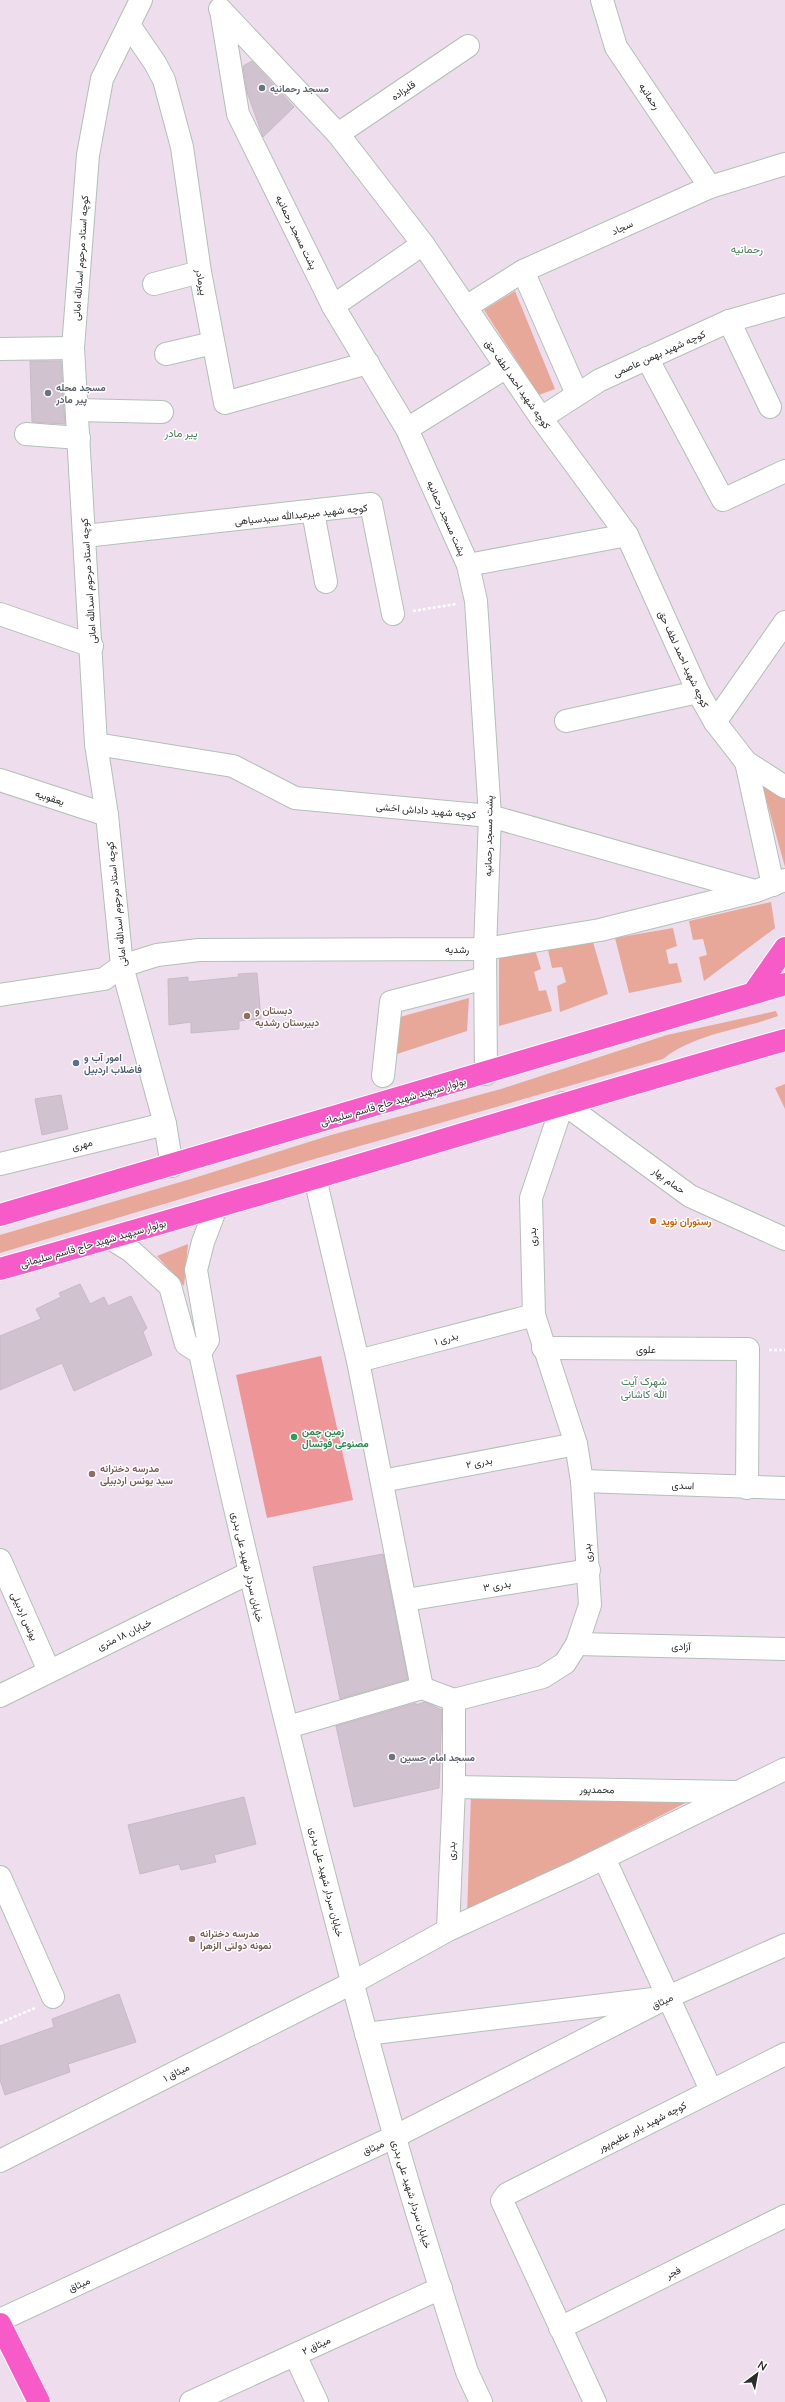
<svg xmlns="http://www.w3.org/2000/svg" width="785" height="2402" viewBox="0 0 785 2402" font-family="Mulish,Vazirmatn,sans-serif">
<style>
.green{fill:#e7a899}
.pitch{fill:#ee9598}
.building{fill:#d0c3cf;stroke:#cab8c7}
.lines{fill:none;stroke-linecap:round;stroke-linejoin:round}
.minor-casing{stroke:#b2c0b6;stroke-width:24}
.major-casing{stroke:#fff;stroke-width:24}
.path{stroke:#fff;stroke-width:2.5;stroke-dasharray:3 2;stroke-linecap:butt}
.minor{stroke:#fff;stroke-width:22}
.major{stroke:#f65bc8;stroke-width:22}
.worship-dot{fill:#6b7280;stroke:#fff;stroke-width:1.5}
.education-dot{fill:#8d6e63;stroke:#fff;stroke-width:1.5}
.service-dot{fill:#5c6f8a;stroke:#fff;stroke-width:1.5}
.food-dot{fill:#e8710a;stroke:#fff;stroke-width:1.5}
.leisure-dot{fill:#2e9e5b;stroke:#fff;stroke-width:1.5}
.labels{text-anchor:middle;stroke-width:3;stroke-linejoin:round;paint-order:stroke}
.worship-label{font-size:10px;font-weight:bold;fill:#5b616d;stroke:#fff;text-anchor:start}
.street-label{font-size:10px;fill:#2c2c2c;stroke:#fff}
.education-label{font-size:10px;font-weight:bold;fill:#785e54;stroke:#fff;text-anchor:start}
.service-label{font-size:10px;font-weight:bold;fill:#4e5e75;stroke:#fff;text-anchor:start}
.food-label{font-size:10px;font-weight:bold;fill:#c56008;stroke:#fff;text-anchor:start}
.leisure-label{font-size:10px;font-weight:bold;fill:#27864d;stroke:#fff;text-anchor:start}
.neighbourhood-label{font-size:11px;fill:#4a7f5d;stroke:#fff}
</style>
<rect width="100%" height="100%" fill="#eedeed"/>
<g class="green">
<path d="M515,291L555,389L539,395L484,310Z"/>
<path d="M761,781L785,798V867Z"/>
<path d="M771,902L775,928L704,981L699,957L707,955L703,939L693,940L689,921Z"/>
<path d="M673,928L677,946L666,950L669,964L677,963L682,982L629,993L615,938Z"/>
<path d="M593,942L608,994L560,1012L557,986L566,982L562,967L552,968L548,950Z"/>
<path d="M499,952L536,953L541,969L534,972L539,991L546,990L552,1011L499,1026Z"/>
<path d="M469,998L467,1031L388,1057L389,1020Z"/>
<path d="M776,1011L778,1016C740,1030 695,1033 663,1059L311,1160L0,1253V1235L194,1178L331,1135L501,1089L667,1035Z"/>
<path d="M785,1084V1109L775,1088Z"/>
<path d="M188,1244L184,1286L157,1256Z"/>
<path d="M471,1795L697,1797L467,1915Z"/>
</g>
<path class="pitch" d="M321,1356L353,1500L267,1518L236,1375Z"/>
<g class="building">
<path d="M252,61L294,107L263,137L247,92L243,66Z"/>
<path d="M30,361H61L65,424L32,422Z"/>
<path d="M257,973L261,1019L239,1021V1029L191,1033V1022L169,1025L168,979L188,977V982L239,977L238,974Z"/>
<path d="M61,1095L68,1129L42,1135L35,1099Z"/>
<path d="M80,1284L90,1304L104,1297L108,1306L131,1296L147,1328L143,1332L152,1355L74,1391L62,1363L0,1390V1336L41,1319L36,1309L61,1297L59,1293Z"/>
<path d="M383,1554L408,1679L340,1699L313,1567Z"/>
<path d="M425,1702L442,1710L439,1788L354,1807L336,1726L416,1703V1705Z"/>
<path d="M244,1797L256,1844L214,1855L216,1862L181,1870L179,1864L140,1874L128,1825Z"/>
<path d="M119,1994L136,2042L68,2064L70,2072L5,2095L0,2080V2046L54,2027L52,2019Z"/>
</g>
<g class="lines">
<defs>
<g id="minor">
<path d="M141,0L102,79L88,155L73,348L96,744L107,815L122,966L165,1124L172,1166"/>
<path d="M602,0L616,47L710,187"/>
<path d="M220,9L338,134L423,244L541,418L627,535L698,692L715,722L746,762L785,787"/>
<path d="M221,10L238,114L333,306L407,429L468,565L476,601L490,816L485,949L486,1074"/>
<path d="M129,25L155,63L164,80L182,147L200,272L225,403L368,363"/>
<path d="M338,134L468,46"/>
<path d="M523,271L577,394"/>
<path d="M154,284L200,272"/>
<path d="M333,306L423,244"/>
<path d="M466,307L523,271L710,187L785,164"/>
<path d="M729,321L770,407"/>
<path d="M0,349L73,348"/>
<path d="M166,354L213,343"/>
<path d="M647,358L723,500L785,471"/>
<path d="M77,410L162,412"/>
<path d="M541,418L600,380L729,321L785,305"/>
<path d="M407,429L505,368"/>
<path d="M26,434L79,438"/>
<path d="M313,512L326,582"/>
<path d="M85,536L371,504L393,614"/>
<path d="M468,565L627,535"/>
<path d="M0,614L92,646"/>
<path d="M566,721L698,692"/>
<path d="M715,722L785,622"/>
<path d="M96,744L233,766L295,798L490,816L755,891"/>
<path d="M746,762L773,885"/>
<path d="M0,780L107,815"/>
<path d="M0,995L104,979L122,966L157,955L199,950L485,949L600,930L756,891L785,880"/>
<path d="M383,1076L391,1002L485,978"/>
<path d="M0,1164L165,1124"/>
<path d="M315,1178L358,1361L422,1688"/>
<path d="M216,1208L203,1242L196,1270L208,1340L200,1353C258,1615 321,1876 394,2134C416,2214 442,2293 467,2372L481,2402"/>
<path d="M110,1238L131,1251L170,1286L186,1344L200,1353"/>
<path d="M543,1348L748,1349L747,1488"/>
<path d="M358,1361L534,1315"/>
<path d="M382,1481L576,1444"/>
<path d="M582,1481L785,1488"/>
<path d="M0,1560L49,1671"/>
<path d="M406,1600L589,1570"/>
<path d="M577,1644L785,1649"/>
<path d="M0,1696L249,1573"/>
<path d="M288,1727L422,1688L454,1700"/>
<path d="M454,1787L735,1792"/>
<path d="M604,1858L711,2090"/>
<path d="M0,1877L53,1997"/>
<path d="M448,1930L454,1787V1700L543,1677L565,1663L577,1644L590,1605L582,1481L576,1444L534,1315L531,1198L563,1103L690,1196L785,1239"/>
<path d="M366,2034L653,1999"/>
<path d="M0,2161L352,1983L448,1930L577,1871L785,1769"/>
<path d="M0,2320L394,2137L668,1997L785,1945"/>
<path d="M560,2328L785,2216"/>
<path d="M295,2355L317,2402"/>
<path d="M191,2402L441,2288"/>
<path d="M595,2402L502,2201L507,2194L785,2054"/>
</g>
<g id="major">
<path d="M754,992L785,948"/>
<path d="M0,1215L785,984"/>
<path d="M0,1269C263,1196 523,1114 785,1040"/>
<path d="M0,2324L39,2402"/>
</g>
</defs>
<use href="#minor" class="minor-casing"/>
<use href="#major" class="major-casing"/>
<g class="path">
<path d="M413,611L456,604"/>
<path d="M769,1350H785"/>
<path d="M0,2023L35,2008"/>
</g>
<use href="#minor" class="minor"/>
<use href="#major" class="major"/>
</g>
<g class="worship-dot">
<circle cx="262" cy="88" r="4"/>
<circle cx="48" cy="393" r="4"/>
<circle cx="392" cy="1757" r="4"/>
</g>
<g class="education-dot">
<circle cx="247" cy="1016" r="4"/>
<circle cx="92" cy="1474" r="4"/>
<circle cx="192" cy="1939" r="4"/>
</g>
<circle class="service-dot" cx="76" cy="1063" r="4"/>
<circle class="food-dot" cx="653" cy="1221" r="4"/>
<circle class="leisure-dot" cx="294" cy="1437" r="4"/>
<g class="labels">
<g class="worship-label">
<text x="270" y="92">مسجد رحمانیه</text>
<text x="56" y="391">مسجد محله<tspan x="56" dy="12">پیر مادر</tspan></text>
<text x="400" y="1761">مسجد امام حسین</text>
</g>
<g class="street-label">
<text transform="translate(403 90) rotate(-34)" y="4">قلیزاده</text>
<text transform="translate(650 96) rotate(56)" y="4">رحمانیه</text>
<text transform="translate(622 227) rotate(-24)" y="4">سجاد</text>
<text transform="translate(297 232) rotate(64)" y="4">پشت مسجد رحمانیه</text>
<text transform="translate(80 258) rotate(-86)" y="4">کوچه استاد مرحوم اسدالله امانی</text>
<text transform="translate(202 282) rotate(80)" y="4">پیرمادر</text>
<text transform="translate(659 353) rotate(-24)" y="4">کوچه شهید بهمن عاصمی</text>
<text transform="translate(518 384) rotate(55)" y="4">کوچه شهید احمد لطف حق</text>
<text transform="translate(301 514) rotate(-6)" y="4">کوچه شهید میرعبدالله سیدسیاهی</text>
<text transform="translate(447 518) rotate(66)" y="4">پشت مسجد رحمانیه</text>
<text transform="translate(88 581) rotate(-94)" y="4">کوچه استاد مرحوم اسدالله امانی</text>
<text transform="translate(684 659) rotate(65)" y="4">کوچه شهید احمد لطف حق</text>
<text transform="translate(50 797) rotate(18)" y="4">یعقوبیه</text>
<text transform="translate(426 810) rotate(5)" y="4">کوچه شهید داداش اخشی</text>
<text transform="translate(488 836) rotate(-89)" y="4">پشت مسجد رحمانیه</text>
<text transform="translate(116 904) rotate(-96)" y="4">کوچه استاد مرحوم اسدالله امانی</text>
<text x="457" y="953">رشدیه</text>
<text transform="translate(393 1101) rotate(-16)" y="4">بولوار سپهبد شهید حاج قاسم سلیمانی</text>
<text transform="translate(82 1144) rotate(-14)" y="4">مهری</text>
<text transform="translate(669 1180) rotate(36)" y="4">حمام بهار</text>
<text transform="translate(532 1237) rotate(-91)" y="4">بدری</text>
<text transform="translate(93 1243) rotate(-16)" y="4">بولوار سپهبد شهید حاج قاسم سلیمانی</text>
<text transform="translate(446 1338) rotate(-15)" y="4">بدری ۱</text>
<text x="646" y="1353">علوی</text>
<text transform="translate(479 1462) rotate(-11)" y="4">بدری ۲</text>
<text transform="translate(683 1485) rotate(2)" y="4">اسدی</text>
<text transform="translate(587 1553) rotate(-94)" y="4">بدری</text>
<text transform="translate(248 1567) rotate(77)" y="4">خیابان سردار شهید علی بدری</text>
<text transform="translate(497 1585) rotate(-9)" y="4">بدری ۳</text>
<text transform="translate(25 1616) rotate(66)" y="4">یونس اردبیلی</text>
<text transform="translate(124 1634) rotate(-26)" y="4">خیابان ۱۸ متری</text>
<text transform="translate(681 1646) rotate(1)" y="4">آزادی</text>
<text transform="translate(597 1789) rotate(1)" y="4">محمدپور</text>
<text transform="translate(451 1851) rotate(-87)" y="4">بدری</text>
<text transform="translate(327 1882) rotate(76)" y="4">خیابان سردار شهید علی بدری</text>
<text transform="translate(662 2001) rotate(-26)" y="4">میثاق</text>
<text transform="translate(176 2072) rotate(-27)" y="4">میثاق ۱</text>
<text transform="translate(642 2126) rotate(-27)" y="4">کوچه شهید یاور عظیم‌پور</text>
<text transform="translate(373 2147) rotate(-25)" y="4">میثاق</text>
<text transform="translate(412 2194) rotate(73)" y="4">خیابان سردار شهید علی بدری</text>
<text transform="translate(673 2272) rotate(-27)" y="4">فجر</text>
<text transform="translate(79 2284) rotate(-25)" y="4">میثاق</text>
<text transform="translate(316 2345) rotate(-25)" y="4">میثاق ۲</text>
</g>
<g class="education-label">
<text x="255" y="1014">دبستان و<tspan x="255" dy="12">دبیرستان رشدیه</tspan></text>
<text x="100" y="1472">مدرسه دخترانه<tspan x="100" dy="12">سید یونس اردبیلی</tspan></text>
<text x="200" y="1937">مدرسه دخترانه<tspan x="200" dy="12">نمونه دولتی الزهرا</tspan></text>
</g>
<g class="service-label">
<text x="84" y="1061">امور آب و<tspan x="84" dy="12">فاضلاب اردبیل</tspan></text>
</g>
<g class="food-label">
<text x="661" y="1225">رستوران نوید</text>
</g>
<g class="leisure-label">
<text x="302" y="1435">زمین چمن<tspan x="302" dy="12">مصنوعی فوتسال</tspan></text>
</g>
<g class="neighbourhood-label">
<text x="747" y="253">رحمانیه</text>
<text x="181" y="437">پیر مادر</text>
<text x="644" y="1385">شهرک آیت<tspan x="644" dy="13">الله کاشانی</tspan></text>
</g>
</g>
<g transform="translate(757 2374) rotate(32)" stroke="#ffffff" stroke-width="3" paint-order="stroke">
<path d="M0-3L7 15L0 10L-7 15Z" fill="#2c2c2c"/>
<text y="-6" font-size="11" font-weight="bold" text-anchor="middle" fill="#2c2c2c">N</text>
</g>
</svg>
